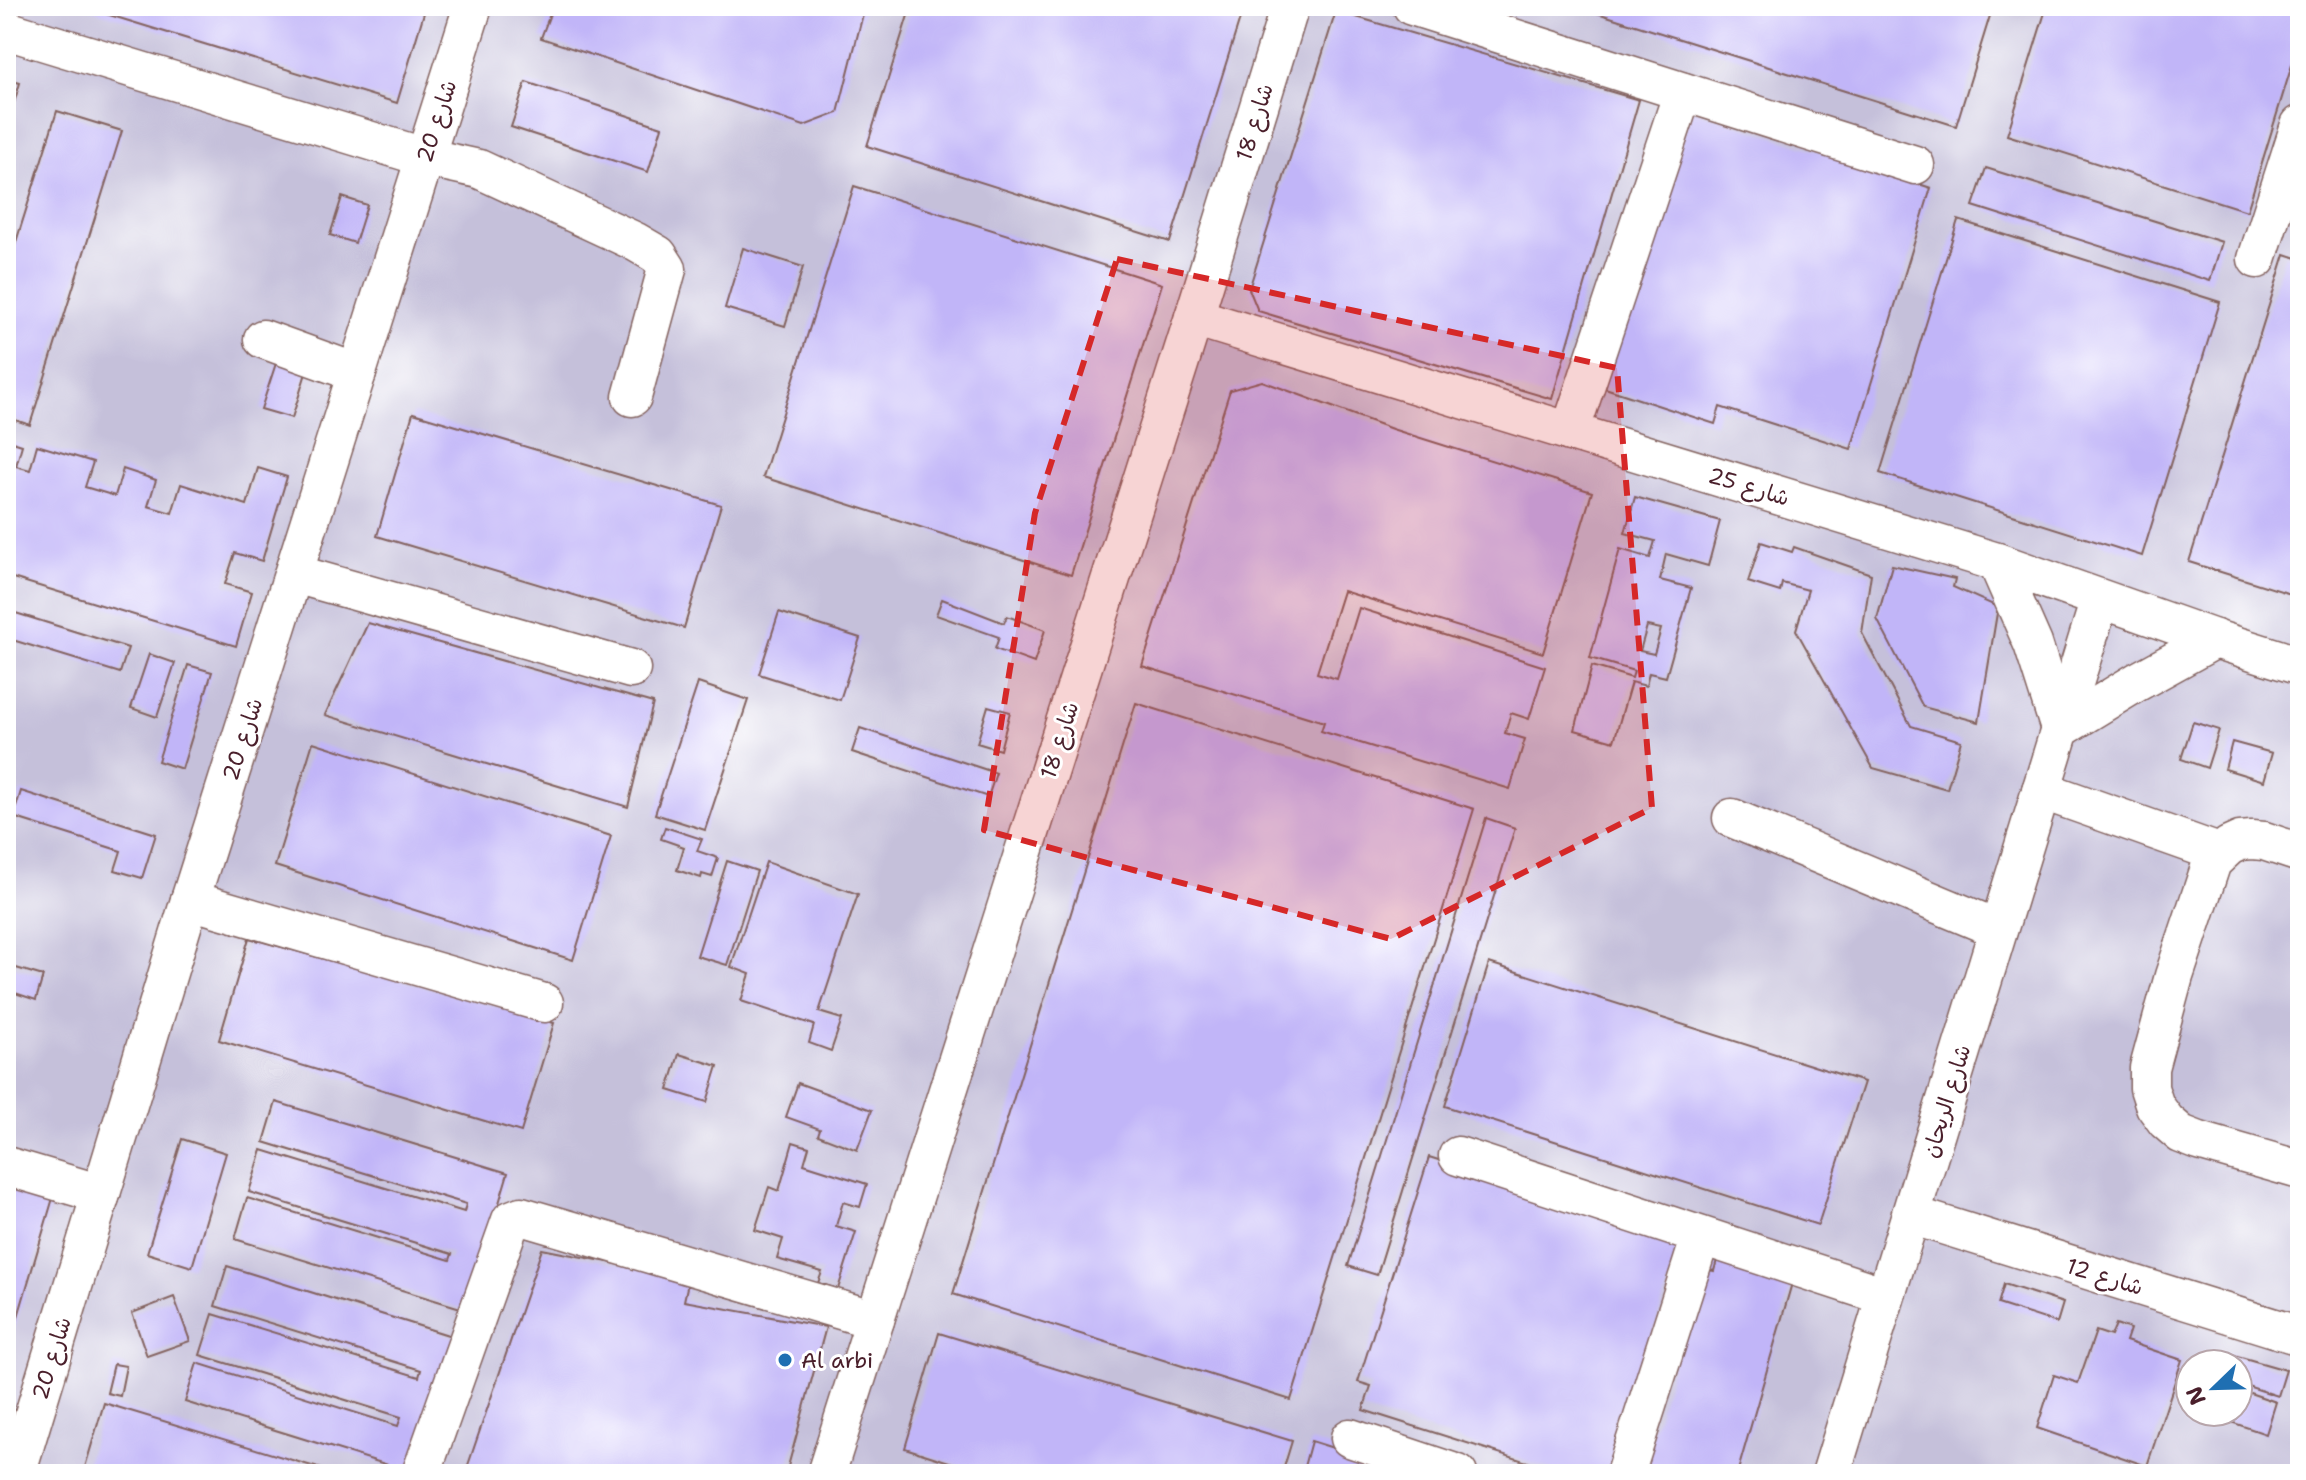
<svg xmlns="http://www.w3.org/2000/svg" width="2306" height="1480" viewBox="0 0 2306 1480" font-family="'Shantell Sans','Playpen Sans Arabic',sans-serif">
<style>
.industrial{fill:#c5c0da;fill-rule:evenodd}
.building{fill:#c1b5f8;fill-rule:evenodd}
.lines{fill:none;stroke-linecap:round;stroke-linejoin:round}
.minor-casing{stroke:#83625e;stroke-width:41}
.minor{stroke:#fff;stroke-width:38}
.marked{fill:#d62828;fill-opacity:0.2;stroke:#d62828;stroke-width:6;stroke-dasharray:16 10;stroke-linejoin:round}
.poi-dot{fill:#1f6fb2;stroke:#fff;stroke-width:3}
.labels{text-anchor:middle;stroke-width:6;stroke-linejoin:round;paint-order:stroke}
.street-label{font-size:22px;fill:#4a1f2b;stroke:#fff}
.poi-label{font-size:22px;fill:#4a1f2b;stroke:#fff;text-anchor:start}
</style>
<rect width="100%" height="100%" fill="#fff"/>
<filter id="ink" filterUnits="userSpaceOnUse"><feTurbulence type="fractalNoise" baseFrequency=".0125" numOctaves="2"/><feDisplacementMap in="SourceGraphic" scale="16" xChannelSelector="R" yChannelSelector="G"/><feConvolveMatrix kernelMatrix="1 2 1 2 8 2 1 2 1" color-interpolation-filters="sRGB"/></filter>
<filter id="wash" filterUnits="userSpaceOnUse"><feTurbulence type="fractalNoise" baseFrequency=".006" numOctaves="4" result="noise"/><feDisplacementMap in="SourceGraphic" scale="32" xChannelSelector="R" yChannelSelector="G"/><feGaussianBlur stdDeviation="1.8" result="paint"/><feColorMatrix in="noise" values="0 0 0 0 0 0 0 0 0 0 0 0 0 0 0 0 0 1.4 0 .05"/><feComposite in="paint" operator="in"/></filter>
<g filter="url(#wash)">
<rect width="100%" height="100%" fill="#ecdfbc"/>
<path class="industrial" d="M6,6H2300V1474H6ZM2190,1364H2238V1412H2190Z"/>
<g id="blocks">
<g class="building">
<path d="M80,6H426L397,103Z"/>
<path d="M553,6H865L838,113L804,126L541,38Z"/>
<path d="M911,6H1244L1170,242L867,146Z"/>
<path d="M1575,6H1993L1956,126Z"/>
<path d="M2047,6H2300V39L2247,211L2007,135Z"/>
<path d="M1336,11L1639,100L1552,399L1258,311L1249,289Z"/>
<path d="M6,79L20,83L7,126H6Z"/>
<path d="M526,82L662,127L648,172L511,127Z"/>
<path d="M1692,110L1931,188L1851,449L1720,407L1715,424L1602,387Z"/>
<path d="M57,111L122,131L30,425L6,417V274Z"/>
<path d="M1986,168L2222,242L2210,281L1973,206Z"/>
<path d="M854,186L1162,284L1071,575L763,477Z"/>
<path d="M342,197L367,205L355,243L330,235Z"/>
<path d="M1958,220L2220,302L2142,556L1880,473Z"/>
<path d="M743,248L803,267L785,326L725,308Z"/>
<path d="M2285,254L2300,259V597L2189,562Z"/>
<path d="M280,351L310,360L292,418L261,409Z"/>
<path d="M1262,381L1392,429L1592,492L1543,653L1343,591L1317,673L1337,679L1359,608L1545,667L1529,719L1511,713L1505,733L1525,739L1510,789L1321,731L1324,722L1142,666L1230,390Z"/>
<path d="M413,413L721,505L684,628L377,536Z"/>
<path d="M6,440L22,445L16,466L30,470L37,445L93,462L85,487L115,496L123,469L156,480L148,506L172,513L181,484L247,505L258,468L287,477L262,561L235,553L225,584L252,592L236,646L6,576Z"/>
<path d="M1635,497L1720,521L1708,566L1666,554L1660,580L1691,588L1666,677L1649,673L1646,686L1631,682L1614,741L1575,730L1592,666L1632,678L1634,671L1590,658L1620,549L1650,558L1655,541L1625,533ZM1647,626L1661,629L1654,654L1640,651Z"/>
<path d="M1761,542L1792,552L1794,547L1871,574L1862,633L1911,726L1961,741L1947,789L1873,768L1796,630L1808,590L1782,583L1780,592L1748,582Z"/>
<path d="M1892,565L1955,579L1953,587L1998,607L1979,722L1923,707L1877,619Z"/>
<path d="M942,599L1004,623L1007,616L1045,630L1034,663L995,649L999,637L936,615Z"/>
<path d="M6,610L128,648L120,673L6,638Z"/>
<path d="M779,612L860,638L840,700L759,674Z"/>
<path d="M368,623L653,703L628,807L325,715Z"/>
<path d="M149,654L175,663L157,717L131,708Z"/>
<path d="M188,665L212,672L182,769L158,761Z"/>
<path d="M698,683L748,700L705,830L655,814Z"/>
<path d="M1136,703L1474,809L1291,1400L953,1294Z"/>
<path d="M988,706L1010,712L1000,750L977,743Z"/>
<path d="M2193,722L2219,730L2207,768L2181,759Z"/>
<path d="M860,728L996,773L988,797L852,752Z"/>
<path d="M313,742L611,836L573,960L275,866Z"/>
<path d="M2232,742L2272,753L2264,781L2225,769Z"/>
<path d="M21,791L156,834L142,878L115,870L121,851L13,817Z"/>
<path d="M1486,818L1515,828L1377,1275L1348,1266Z"/>
<path d="M665,827L702,839L697,851L718,858L712,877L702,874L701,878L677,870L684,847L661,839Z"/>
<path d="M727,861L757,871L727,965L697,956Z"/>
<path d="M766,862L858,894L819,1012L842,1019L831,1051L809,1043L814,1025L741,1001L750,974L731,967Z"/>
<path d="M249,938L554,1023L521,1132L219,1040Z"/>
<path d="M1489,963L1864,1082L1818,1225L1445,1106Z"/>
<path d="M6,965L43,976L36,1000L6,990Z"/>
<path d="M679,1054L718,1066L707,1102L668,1090Z"/>
<path d="M798,1083L872,1110L857,1150L818,1135L820,1129L786,1117Z"/>
<path d="M276,1102L508,1173L467,1310L235,1239L247,1198L450,1260L452,1254L249,1192L262,1150L464,1212L466,1204L264,1142Z"/>
<path d="M182,1139L226,1153L192,1267L147,1253Z"/>
<path d="M793,1142L809,1147L804,1164L867,1184L860,1207L843,1202L836,1226L856,1232L838,1289L818,1283L822,1272L777,1259L783,1239L755,1230L769,1187L779,1191Z"/>
<path d="M1429,1157L1683,1238L1609,1474H1565L1363,1410L1371,1386L1358,1382Z"/>
<path d="M6,1184L53,1198L7,1354H6Z"/>
<path d="M1721,1245L1794,1276L1737,1474H1641L1700,1268L1714,1271Z"/>
<path d="M542,1249L689,1278L684,1301L826,1327L786,1474H485L467,1468Z"/>
<path d="M227,1266L461,1339L417,1474L185,1402L197,1363L398,1426L401,1417L200,1355L213,1314L419,1377L421,1370L215,1306Z"/>
<path d="M2004,1284L2063,1303L2057,1323L1998,1304Z"/>
<path d="M174,1297L190,1341L147,1356L132,1313Z"/>
<path d="M2116,1324L2130,1329L2126,1341L2182,1360L2147,1466L2037,1428L2054,1375L2078,1383L2096,1331L2111,1336Z"/>
<path d="M939,1333L1292,1441L1282,1474H987L905,1448Z"/>
<path d="M2227,1353L2286,1370L2278,1396L2238,1383V1364H2224Z"/>
<path d="M114,1364L126,1366L120,1396L107,1393Z"/>
<path d="M2238,1389L2276,1402L2266,1434L2216,1417L2218,1412H2238Z"/>
<path d="M104,1403L335,1473V1474H83Z"/>
<path d="M1311,1441L1413,1473V1474H1302Z"/>
</g>
</g>
</g>
<g filter="url(#ink)">
<use href="#blocks" fill-opacity="0" stroke="#83625e" stroke-width="2"/>
<g class="lines">
<defs>
<g id="minor">
<path d="M1412,6L1915,165"/>
<path d="M6,30L424,157L479,169L634,241L658,255L667,269L632,397"/>
<path d="M2257,259L2300,125"/>
<path d="M1194,317L1997,562L2215,639L2300,666"/>
<path d="M263,339L357,373"/>
<path d="M1570,432L1683,92"/>
<path d="M1997,562L2033,644L2060,729L2137,682L2215,639"/>
<path d="M295,574L631,669"/>
<path d="M2041,790L2219,853"/>
<path d="M1732,818L1998,929"/>
<path d="M2300,853L2264,841L2252,840L2240,841L2229,846L2212,862L2174,976L2149,1068V1088L2155,1106L2166,1121L2181,1134L2199,1141L2300,1170"/>
<path d="M190,900L544,1003"/>
<path d="M1458,1156L1885,1296"/>
<path d="M6,1166L101,1194"/>
<path d="M1911,1215L2300,1336"/>
<path d="M1350,1438L1458,1474"/>
<path d="M16,1474L190,900L473,6"/>
<path d="M421,1474L506,1234L511,1220L521,1216L875,1320"/>
<path d="M826,1474L1194,317L1290,6"/>
<path d="M1625,1474L1701,1236"/>
<path d="M1831,1474L2100,599"/>
</g>
</defs>
<use href="#minor" class="minor-casing"/>
<use href="#minor" class="minor"/>
</g>
</g>
<path class="marked" d="M1117,259L1617,368L1652,808L1391,939L984,830L1035,513Z"/>
<circle class="poi-dot" cx="785" cy="1360" r="8"/>
<g class="labels">
<g class="street-label">
<text transform="translate(436 121) rotate(-72)" y="8">شارع 20</text>
<text transform="translate(1254 122) rotate(-73)" y="8">شارع 18</text>
<text transform="translate(1749 486) rotate(17)" y="8">شارع 25</text>
<text transform="translate(242 739) rotate(-72)" y="8">شارع 20</text>
<text transform="translate(1059 740) rotate(-72)" y="8">شارع 18</text>
<text transform="translate(1946 1101) rotate(-73)" y="8">شارع الريحان</text>
<text transform="translate(2105 1276) rotate(17)" y="8">شارع 12</text>
<text transform="translate(51 1358) rotate(-73)" y="8">شارع 20</text>
</g>
<g class="poi-label">
<text x="801" y="1368">Al arbi</text>
</g>
</g>
<rect width="2306" height="1480" fill="none" stroke="#fff" stroke-width="32"/>
<g transform="translate(2214 1388) rotate(247)"><circle r="38" fill="#ffffff" stroke="#b7a5aa" stroke-width="2"/>
<path d="M0-6L14 30L0 20L-14 30Z" fill="#1f6fb2"/>
<text y="-12" font-size="22" font-weight="bold" text-anchor="middle" fill="#4a1f2b">N</text>
</g>
</svg>
